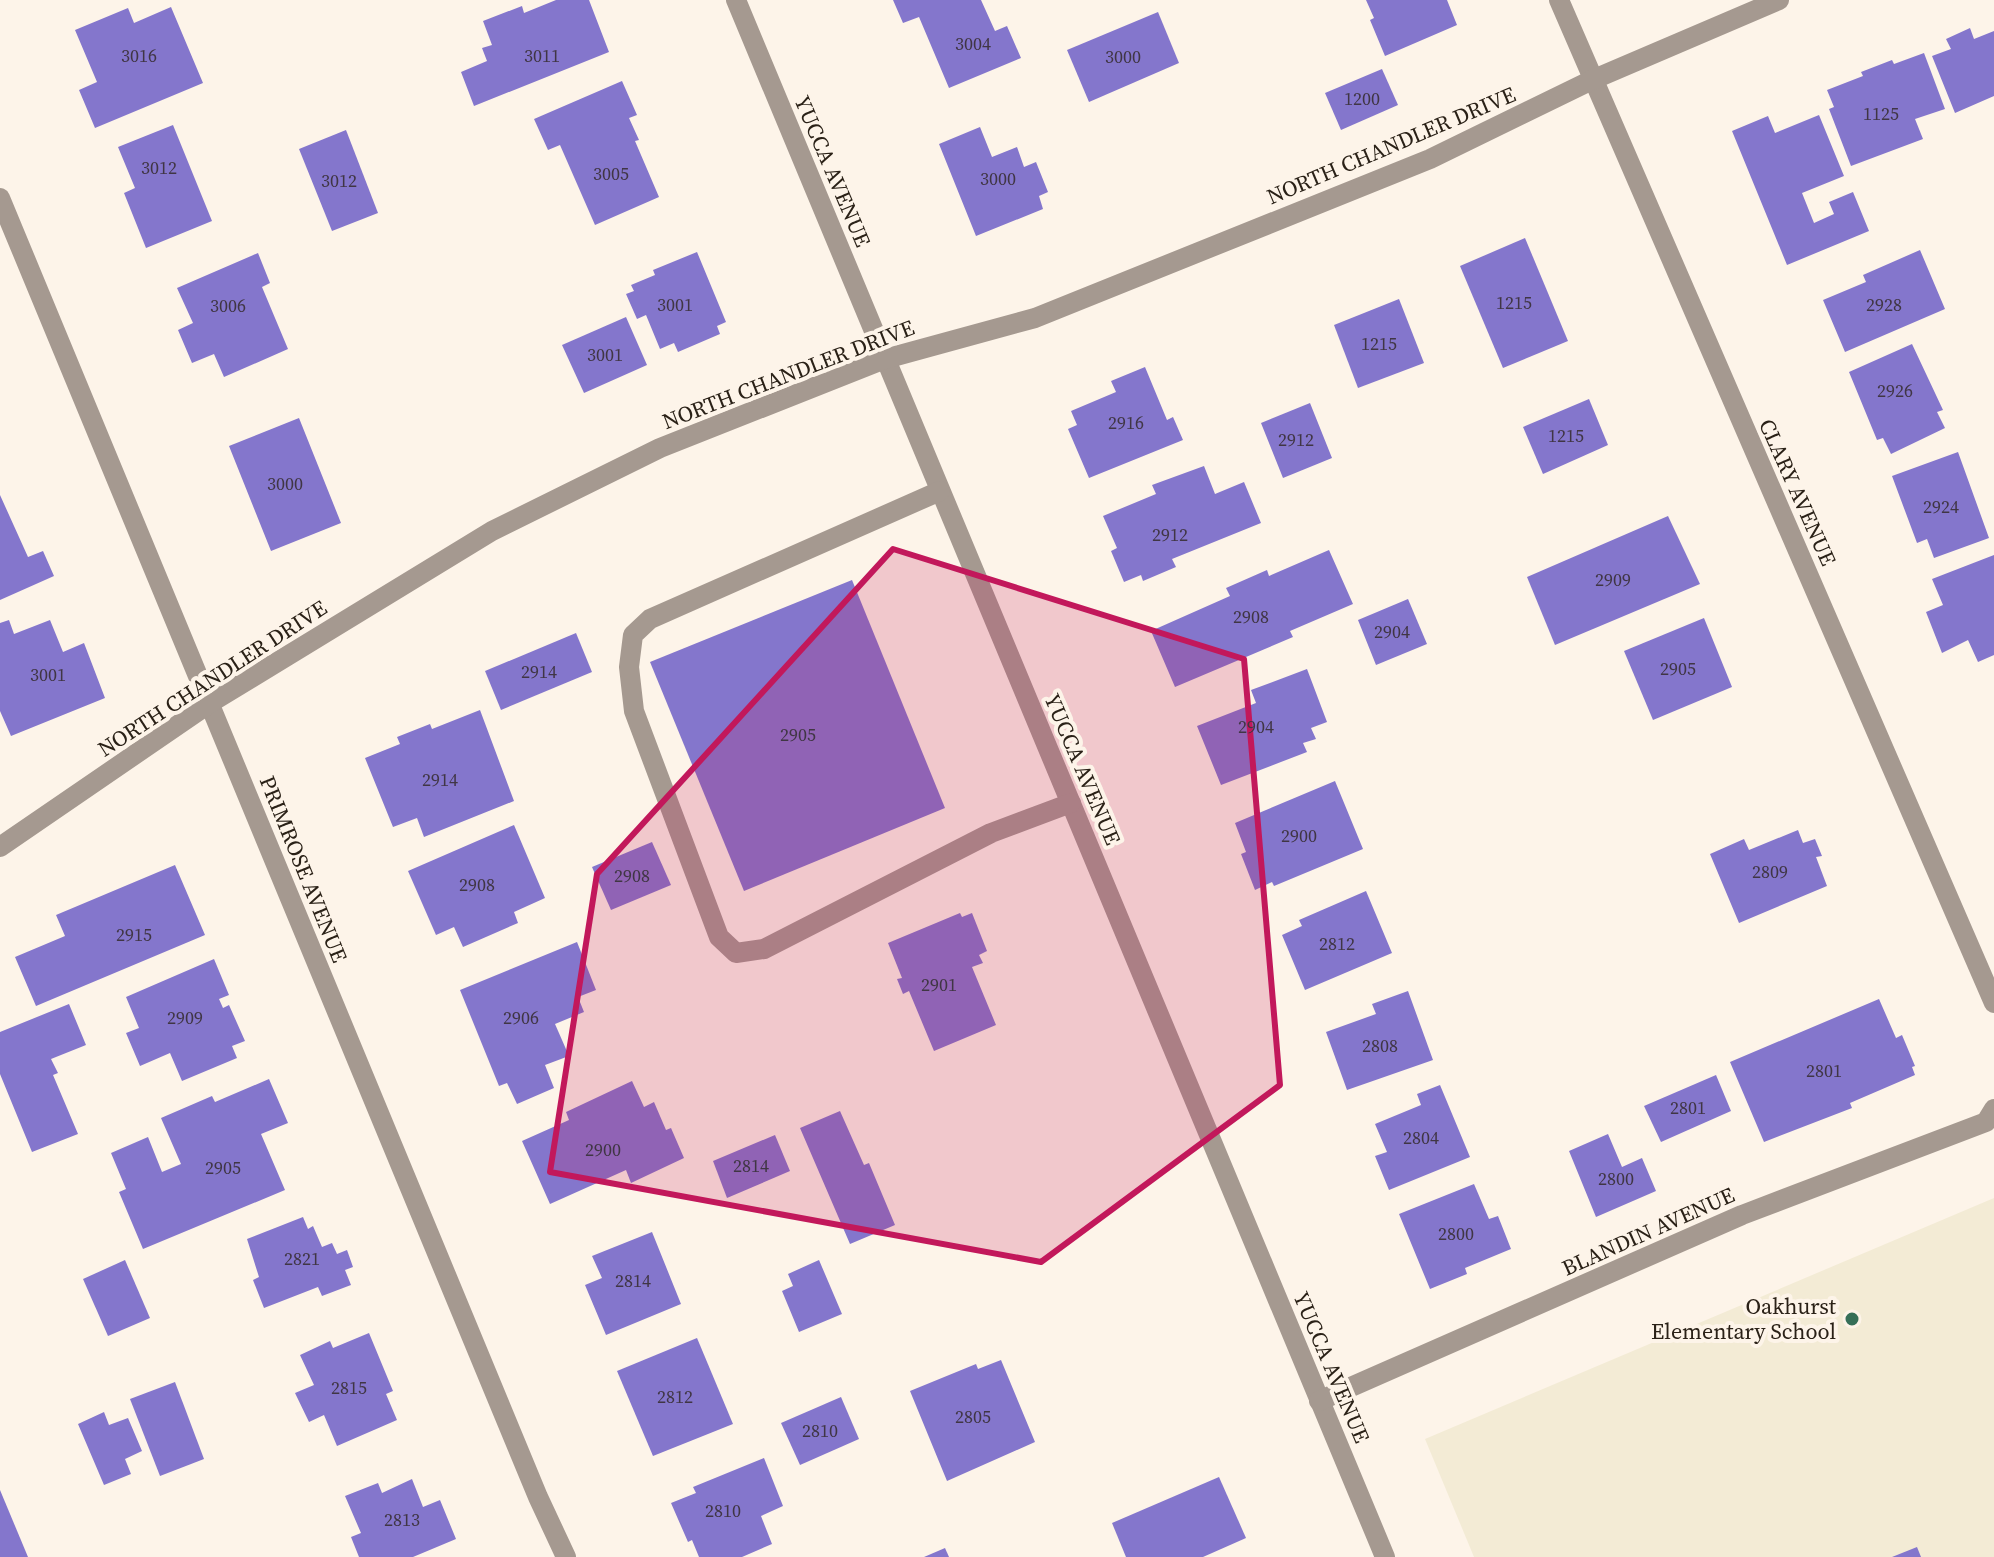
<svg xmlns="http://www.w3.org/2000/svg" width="1994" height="1557" viewBox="0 0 1994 1557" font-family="'Source Serif 4',serif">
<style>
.education{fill:#f3ebd5}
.building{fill:#8476cc}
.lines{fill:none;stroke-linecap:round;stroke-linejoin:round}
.minor{stroke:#a59990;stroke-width:20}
.marked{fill:#c2185b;fill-opacity:0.2;stroke:#c2185b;stroke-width:6;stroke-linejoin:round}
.poi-dot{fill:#366f58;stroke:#fdf4e9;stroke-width:3}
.labels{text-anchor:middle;stroke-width:8;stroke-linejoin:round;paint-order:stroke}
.number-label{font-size:18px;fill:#403644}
.street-label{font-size:22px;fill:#2a2117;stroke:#fdf4e9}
.poi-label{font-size:22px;fill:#2a2117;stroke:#fdf4e9;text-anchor:end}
</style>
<rect width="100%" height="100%" fill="#fdf4e9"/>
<path class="education" d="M1994,1198V1557H1474L1425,1439Z"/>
<g class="building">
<path d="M556,0H589L609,52L474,106L461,72L487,61L482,48L492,45L483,21L522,6L524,13Z"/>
<path d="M893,0H981L995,31L1007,26L1021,58L949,88L919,17L903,23Z"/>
<path d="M1366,0H1447L1457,25L1385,56L1370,20L1374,18Z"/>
<path d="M171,7L203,83L95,128L79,90L97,82L75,30L128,8L134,23Z"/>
<path d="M1158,12L1179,63L1089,102L1067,50Z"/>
<path d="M1970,28L1974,39L1994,31V96L1955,113L1932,56L1951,49L1946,39Z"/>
<path d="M1924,53L1945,109L1915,119L1923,139L1851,166L1829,109L1834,107L1827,90L1863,76L1861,72L1892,60L1894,64Z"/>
<path d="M1382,69L1398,105L1341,130L1325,93Z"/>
<path d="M622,81L637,115L629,118L639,140L635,141L659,197L595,225L560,145L548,150L534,119Z"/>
<path d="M1819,115L1844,176L1802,193L1814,223L1834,214L1829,202L1853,192L1869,231L1787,265L1732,131L1768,116L1775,133Z"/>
<path d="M173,125L212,221L146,248L124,193L135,188L118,147Z"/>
<path d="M980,127L992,157L1017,147L1024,167L1036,162L1048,192L1039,196L1043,209L976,236L939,144Z"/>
<path d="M346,130L378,213L332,231L299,149Z"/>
<path d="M1525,238L1568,341L1503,368L1460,266Z"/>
<path d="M1920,250L1945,309L1845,352L1823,300L1866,282L1863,275Z"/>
<path d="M697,252L726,322L717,326L720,334L678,352L674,343L660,349L646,315L637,319L626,294L634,291L631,285L655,275L653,270Z"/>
<path d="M258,253L270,283L262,287L288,349L224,377L214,354L192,363L178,330L193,323L177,288Z"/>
<path d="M1399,299L1424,363L1358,388L1334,325Z"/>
<path d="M626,317L647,365L584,393L562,345Z"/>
<path d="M1912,344L1943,410L1937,412L1945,428L1891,454L1883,438L1877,440L1849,372Z"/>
<path d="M1145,367L1167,420L1173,417L1183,440L1089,478L1068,429L1077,425L1071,411L1116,392L1111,381Z"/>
<path d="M1589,399L1608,445L1543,474L1523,427Z"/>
<path d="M1310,403L1332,458L1283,478L1261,423Z"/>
<path d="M299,418L341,523L271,551L229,446Z"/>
<path d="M1958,452L1989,538L1934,558L1927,539L1917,543L1892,476Z"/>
<path d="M1204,466L1215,494L1244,482L1261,523L1172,559L1176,567L1143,581L1141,575L1124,582L1111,551L1117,548L1103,516L1156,494L1152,485Z"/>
<path d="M0,495L28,557L43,551L54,576L0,600Z"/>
<path d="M1668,516L1700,584L1555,645L1527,577Z"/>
<path d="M1329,550L1353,604L1290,631L1293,637L1175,687L1151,631L1230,596L1226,588L1267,570L1269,576Z"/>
<path d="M1994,555V655L1978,662L1968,640L1942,653L1926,612L1943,605L1932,579Z"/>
<path d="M852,580L945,808L744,891L650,662Z"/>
<path d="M1408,599L1427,644L1376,665L1358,620Z"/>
<path d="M1704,618L1732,687L1653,720L1624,651Z"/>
<path d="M9,620L14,634L50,620L63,652L84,643L105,698L11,736L0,711V623Z"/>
<path d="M576,633L592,672L501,710L485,671Z"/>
<path d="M1307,669L1327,722L1311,728L1316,739L1303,743L1307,752L1221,785L1197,726L1256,703L1251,690Z"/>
<path d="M480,710L514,801L424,837L417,818L393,827L365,758L400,744L397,737L430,724L432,729Z"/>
<path d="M1335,781L1363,849L1274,886L1272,882L1255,890L1241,854L1246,852L1235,823Z"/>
<path d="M514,825L545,898L514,912L518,923L463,947L454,927L436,935L408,871Z"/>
<path d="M1798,830L1803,843L1815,839L1822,856L1816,857L1827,886L1739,923L1710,854L1744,839L1749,850Z"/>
<path d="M652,842L671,885L611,910L592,867Z"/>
<path d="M175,865L205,935L36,1006L15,957L65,936L56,915Z"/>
<path d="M1366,891L1392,953L1305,990L1282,935L1302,926L1299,920Z"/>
<path d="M960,913L962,917L972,913L987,951L979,955L983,963L972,967L996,1025L934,1051L909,991L903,994L897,979L902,978L888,943Z"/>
<path d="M577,942L596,990L578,997L584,1012L555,1024L569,1056L545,1065L554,1088L517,1104L507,1083L499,1086L460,990Z"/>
<path d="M214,959L229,995L219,999L223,1008L229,1005L245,1041L232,1046L237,1058L182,1081L170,1053L140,1066L126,1033L139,1028L126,997Z"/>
<path d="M1408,991L1433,1060L1347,1090L1326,1032L1376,1014L1372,1004Z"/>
<path d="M1879,999L1896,1038L1902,1035L1915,1066L1912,1067L1915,1075L1850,1103L1852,1108L1764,1142L1730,1062Z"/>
<path d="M69,1004L86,1045L51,1059L58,1073L53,1075L78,1134L32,1152L0,1074V1032Z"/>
<path d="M1716,1075L1731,1111L1661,1142L1644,1106Z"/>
<path d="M269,1079L288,1123L261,1134L285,1190L143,1249L119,1192L126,1189L111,1153L148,1137L162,1172L181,1164L161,1118L212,1096L215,1102Z"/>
<path d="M632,1081L644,1107L654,1102L666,1130L671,1128L684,1158L631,1183L626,1170L550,1204L522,1141L569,1120L566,1112Z"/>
<path d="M1440,1085L1470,1157L1389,1190L1375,1156L1387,1152L1375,1124L1421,1105L1417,1094Z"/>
<path d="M840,1111L864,1165L869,1163L895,1225L850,1244L800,1128Z"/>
<path d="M1608,1134L1622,1167L1642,1158L1656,1191L1596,1217L1569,1151Z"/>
<path d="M775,1135L790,1171L727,1198L713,1161Z"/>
<path d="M1474,1184L1489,1219L1498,1216L1511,1249L1465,1268L1467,1274L1430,1289L1399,1214Z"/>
<path d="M303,1217L308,1229L313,1226L322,1247L332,1243L337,1254L347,1250L353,1267L345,1270L351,1285L322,1296L318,1287L264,1308L253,1280L259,1277L247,1239Z"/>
<path d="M652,1232L681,1304L606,1335L585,1285L602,1278L592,1256Z"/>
<path d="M125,1260L150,1318L108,1336L83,1279Z"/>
<path d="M819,1260L842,1314L799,1332L782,1291L793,1286L788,1274Z"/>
<path d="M369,1333L393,1391L386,1394L397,1420L337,1446L324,1415L309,1422L295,1393L314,1385L300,1355L330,1341L333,1348Z"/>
<path d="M697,1338L733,1424L653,1456L617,1371Z"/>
<path d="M1001,1360L1035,1442L947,1481L910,1391L976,1364L978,1369Z"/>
<path d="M175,1382L204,1459L160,1476L130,1399Z"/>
<path d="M841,1397L859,1439L800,1465L781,1423Z"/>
<path d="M104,1412L109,1425L128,1418L142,1451L125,1459L131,1474L104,1485L78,1424Z"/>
<path d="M764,1458L783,1506L761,1516L772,1544L742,1557H699L692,1540L688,1542L671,1503L696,1493L693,1487Z"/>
<path d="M1219,1477L1246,1538L1203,1557H1126L1112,1523Z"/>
<path d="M412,1479L423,1507L440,1500L456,1539L413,1557H359L351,1537L361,1533L345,1496L378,1483L382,1493Z"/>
<path d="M0,1490L28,1557H0Z"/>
<path d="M1917,1547L1921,1557H1892Z"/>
<path d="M945,1548L949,1557H924Z"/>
</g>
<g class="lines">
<g class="minor">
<path d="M736,0L1385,1557"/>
<path d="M1559,0L1994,1003"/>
<path d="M0,198L538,1497L566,1557"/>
<path d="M940,491L650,619L633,635L629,667L634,711L719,937L736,953L764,949L991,833L1071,803"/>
<path d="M0,847L210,703L492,531L660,448L885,359L1035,318L1430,159L1592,80L1779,0"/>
<path d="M1319,1401L1742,1215L1986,1122L1994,1109"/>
</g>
</g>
<path class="marked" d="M893,549L1244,659L1280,1085L1041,1262L550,1172L597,874Z"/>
<circle class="poi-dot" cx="1852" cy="1319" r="8"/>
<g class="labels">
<g class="number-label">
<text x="973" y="50">3004</text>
<text x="139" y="62">3016</text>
<text x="542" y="62">3011</text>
<text x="1123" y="63">3000</text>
<text x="1362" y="105">1200</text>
<text x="1881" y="120">1125</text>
<text x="159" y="174">3012</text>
<text x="611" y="180">3005</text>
<text x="998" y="185">3000</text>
<text x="339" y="187">3012</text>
<text x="1514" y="309">1215</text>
<text x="675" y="311">3001</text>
<text x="1884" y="311">2928</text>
<text x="228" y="312">3006</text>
<text x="1379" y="350">1215</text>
<text x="605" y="361">3001</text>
<text x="1895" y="397">2926</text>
<text x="1126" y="429">2916</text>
<text x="1566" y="442">1215</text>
<text x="1296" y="446">2912</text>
<text x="285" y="490">3000</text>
<text x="1941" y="513">2924</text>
<text x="1170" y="541">2912</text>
<text x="1613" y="586">2909</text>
<text x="1251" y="623">2908</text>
<text x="1392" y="638">2904</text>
<text x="1678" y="675">2905</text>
<text x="539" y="678">2914</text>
<text x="48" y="681">3001</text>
<text x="1256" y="733">2904</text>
<text x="798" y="741">2905</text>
<text x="440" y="786">2914</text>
<text x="1299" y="842">2900</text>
<text x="1770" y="878">2809</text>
<text x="632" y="882">2908</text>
<text x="477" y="891">2908</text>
<text x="134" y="941">2915</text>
<text x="1337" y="950">2812</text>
<text x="939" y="991">2901</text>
<text x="185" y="1024">2909</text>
<text x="521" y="1024">2906</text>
<text x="1380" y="1052">2808</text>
<text x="1824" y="1077">2801</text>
<text x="1688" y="1114">2801</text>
<text x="1421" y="1144">2804</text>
<text x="603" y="1156">2900</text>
<text x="751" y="1172">2814</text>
<text x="223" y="1174">2905</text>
<text x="1616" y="1185">2800</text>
<text x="1456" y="1240">2800</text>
<text x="302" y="1265">2821</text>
<text x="633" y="1287">2814</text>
<text x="349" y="1394">2815</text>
<text x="675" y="1403">2812</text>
<text x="973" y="1423">2805</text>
<text x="820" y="1437">2810</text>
<text x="723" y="1517">2810</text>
<text x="402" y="1526">2813</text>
</g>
<g class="street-label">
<text transform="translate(1391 145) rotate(-23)" y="8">NORTH CHANDLER DRIVE</text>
<text transform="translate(833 171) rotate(67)" y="8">YUCCA AVENUE</text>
<text transform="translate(788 374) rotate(-21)" y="8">NORTH CHANDLER DRIVE</text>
<text transform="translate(1798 492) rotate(66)" y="8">CLARY AVENUE</text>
<text transform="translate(212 678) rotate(-33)" y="8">NORTH CHANDLER DRIVE</text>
<text transform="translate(1083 769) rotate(67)" y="8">YUCCA AVENUE</text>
<text transform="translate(304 869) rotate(68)" y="8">PRIMROSE AVENUE</text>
<text transform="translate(1648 1231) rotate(-24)" y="8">BLANDIN AVENUE</text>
<text transform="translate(1332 1367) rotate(67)" y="8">YUCCA AVENUE</text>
</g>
<g class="poi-label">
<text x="1836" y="1314">Oakhurst<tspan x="1836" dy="25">Elementary School</tspan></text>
</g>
</g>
</svg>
